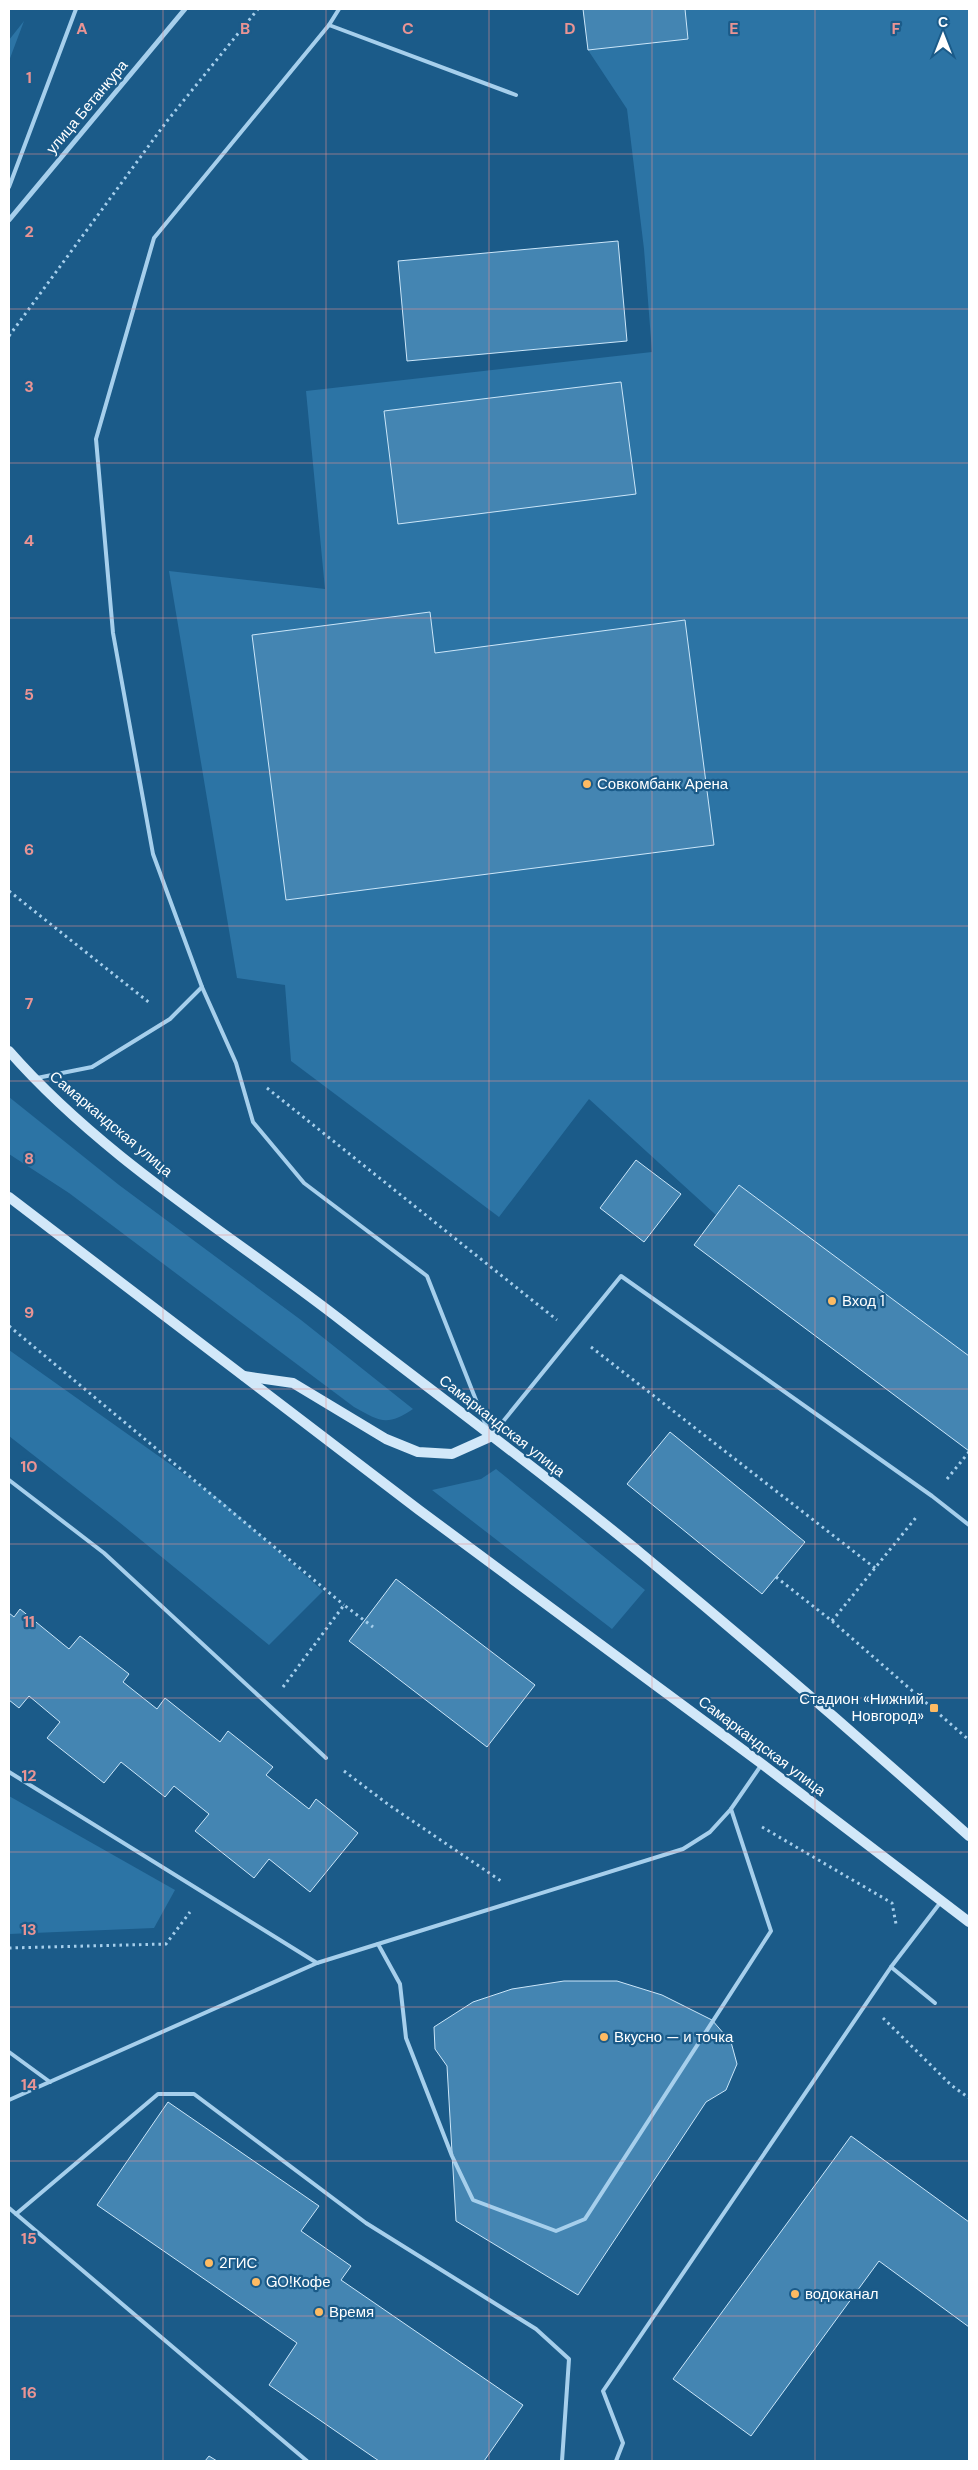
<svg xmlns="http://www.w3.org/2000/svg" width="978" height="2470" viewBox="0 0 978 2470" font-family="'DM Sans',sans-serif">
<style>
.green{fill:#2c74a5}
.building{fill:#4485b2;stroke:#cbe6f9}
.lines{fill:none;stroke-linecap:round;stroke-linejoin:round}
.path{stroke:#a6cfec;stroke-width:3;stroke-dasharray:2.5 4;stroke-linecap:butt}
.lane{stroke:#a6cfec;stroke-width:4}
.street{stroke:#a6cfec;stroke-width:5}
.secondary{stroke:#d2e8f9;stroke-width:10}
.grid{fill:none;stroke:#ea9494;stroke-width:1;stroke-opacity:0.55}
.poi-dot{fill:#fdbb63;stroke:#1b5b89;stroke-width:2}
.labels{text-anchor:middle;stroke-width:4.5;stroke-linejoin:round;paint-order:stroke}
.street-label{font-size:15px;fill:#fff;stroke:#1b5b89}
.poi-label{font-size:15px;fill:#fff;stroke:#1b5b89;text-anchor:start}
.grid-label{font-size:16px;text-anchor:middle;font-weight:bold;fill:#ea9494;stroke:#1b5b89;stroke-width:4.5;stroke-linejoin:round;paint-order:stroke}
</style>
<rect width="100%" height="100%" fill="#1b5b89"/>
<g class="green">
<path d="M583,9H969V1451L694,1245L716,1215L589,1099L499,1217L291,1061L285,985L237,978L169,571L325,589L306,391L652,352L644,249L627,109L588,50Z"/>
<path d="M24,21L9,61V40Z"/>
<path d="M9,1097L119,1185L301,1320L413,1409C387,1427 379,1421 354,1407L69,1193L9,1154Z"/>
<path d="M9,1350L222,1501L323,1591L269,1645L119,1522L9,1436Z"/>
<path d="M496,1469L645,1590L612,1629L432,1490L481,1479Z"/>
<path d="M9,1796L175,1890L154,1928L9,1934Z"/>
</g>
<g class="building">
<path d="M583,9H685L688,39L588,50Z"/>
<path d="M618,241L627,341L407,361L398,261Z"/>
<path d="M621,382L636,494L398,524L384,411Z"/>
<path d="M430,612L435,653L685,620L714,845L286,900L252,635Z"/>
<path d="M636,1160L681,1194L644,1242L600,1208Z"/>
<path d="M739,1185L969,1356V1451L694,1245Z"/>
<path d="M670,1432L805,1542L762,1594L627,1484Z"/>
<path d="M396,1579L535,1685L487,1747L349,1641Z"/>
<path d="M20,1609L69,1649L80,1636L129,1674L123,1682L157,1709L165,1698L220,1742L228,1731L273,1767L266,1775L309,1809L316,1799L358,1833L310,1892L269,1859L254,1878L195,1831L209,1814L174,1786L165,1797L121,1762L104,1783L47,1738L60,1722L29,1696L19,1708L9,1700V1613L14,1617Z"/>
<path d="M564,1981H617L662,1995L712,2020L731,2042L737,2064L726,2090L706,2102L578,2295L456,2221L447,2066L435,2049L434,2027L473,2002L512,1989Z"/>
<path d="M168,2102L319,2206L301,2231L351,2266L341,2280L523,2405L484,2461H379L269,2385L297,2343L97,2205Z"/>
<path d="M851,2136L969,2222V2327L879,2261L751,2436L673,2379Z"/>
<path d="M209,2456L217,2461H205Z"/>
</g>
<g class="lines">
<g class="path">
<path d="M9,336L167,121L258,9"/>
<path d="M9,891L151,1004"/>
<path d="M267,1088L557,1320"/>
<path d="M9,1326L344,1605"/>
<path d="M591,1347L875,1568"/>
<path d="M947,1479L969,1452"/>
<path d="M776,1577L832,1621L969,1740"/>
<path d="M832,1621L918,1515"/>
<path d="M283,1687L344,1605L373,1627"/>
<path d="M344,1771L389,1805L501,1881"/>
<path d="M762,1827L892,1903L896,1924"/>
<path d="M9,1948L166,1944L190,1912"/>
<path d="M883,2018L951,2085L969,2098"/>
</g>
<g class="lane">
<path d="M329,25L339,9"/>
<path d="M9,187L76,9"/>
<path d="M37,1078L92,1067L170,1019L202,987"/>
<path d="M487,1428L427,1276L304,1183L253,1122L236,1063L202,987L153,854L113,633L96,439L154,238L329,25L516,95"/>
<path d="M492,1435L621,1276L932,1496L969,1525"/>
<path d="M9,1480L104,1553L326,1758"/>
<path d="M9,1772L317,1963L683,1849L710,1832L731,1809L762,1764"/>
<path d="M378,1944L400,1984L406,2038L452,2156L473,2200L556,2231L585,2219L771,1931L731,1809"/>
<path d="M891,1967L935,2003"/>
<path d="M9,2052L50,2082"/>
<path d="M9,2100L317,1963"/>
<path d="M9,2208L307,2461"/>
<path d="M16,2214L158,2094H194L366,2223L536,2329L569,2359L562,2461"/>
<path d="M616,2461L623,2443L603,2391L891,1967L940,1903"/>
</g>
<path class="street" d="M9,220L185,9"/>
<g class="secondary">
<path d="M9,1051C103,1158 230,1234 342,1321C442,1399 545,1474 643,1555C753,1646 862,1740 969,1836"/>
<path d="M9,1197L419,1510L762,1764L969,1922"/>
<path d="M244,1376L293,1383L386,1439L418,1452L452,1454L490,1437"/>
</g>
</g>
<path class="grid" d="M163,9V2461M326,9V2461M489,9V2461M652,9V2461M815,9V2461M9,154H969M9,309H969M9,463H969M9,618H969M9,772H969M9,926H969M9,1081H969M9,1235H969M9,1389H969M9,1544H969M9,1698H969M9,1852H969M9,2007H969M9,2161H969M9,2316H969"/>
<g class="poi-dot">
<circle cx="587" cy="784" r="5"/>
<circle cx="832" cy="1301" r="5"/>
<rect x="929" y="1703" width="10" height="10" rx="2.5"/>
<circle cx="604" cy="2037" r="5"/>
<circle cx="209" cy="2263" r="5"/>
<circle cx="256" cy="2282" r="5"/>
<circle cx="795" cy="2294" r="5"/>
<circle cx="319" cy="2312" r="5"/>
</g>
<g class="labels">
<g class="street-label">
<text transform="translate(87 107) rotate(-50)" y="5">улица Бетанкура</text>
<text transform="translate(111 1124) rotate(40)" y="5">Самаркандская улица</text>
<text transform="translate(502 1426) rotate(38)" y="5">Самаркандская улица</text>
<text transform="translate(762 1746) rotate(37)" y="5">Самаркандская улица</text>
</g>
<g class="poi-label">
<text x="597" y="789">Совкомбанк Арена</text>
<text x="842" y="1306">Вход 1</text>
<text x="924" y="1704" text-anchor="end">Стадион «Нижний<tspan x="924" dy="17">Новгород»</tspan></text>
<text x="614" y="2042">Вкусно — и точка</text>
<text x="219" y="2268">2ГИС</text>
<text x="266" y="2287">GO!Кофе</text>
<text x="805" y="2299">водоканал</text>
<text x="329" y="2317">Время</text>
</g>
</g>
<g class="grid-label">
<text x="82" y="34">A</text>
<text x="245" y="34">B</text>
<text x="408" y="34">C</text>
<text x="570" y="34">D</text>
<text x="734" y="34">E</text>
<text x="896" y="34">F</text>
<text x="29" y="83">1</text>
<text x="29" y="237">2</text>
<text x="29" y="392">3</text>
<text x="29" y="546">4</text>
<text x="29" y="700">5</text>
<text x="29" y="855">6</text>
<text x="29" y="1009">7</text>
<text x="29" y="1164">8</text>
<text x="29" y="1318">9</text>
<text x="29" y="1472">10</text>
<text x="29" y="1627">11</text>
<text x="29" y="1781">12</text>
<text x="29" y="1935">13</text>
<text x="29" y="2090">14</text>
<text x="29" y="2244">15</text>
<text x="29" y="2398">16</text>
</g>
<rect width="978" height="2470" fill="none" stroke="#ffffff" stroke-width="20"/>
<g transform="translate(943 35)" stroke="#1b5b89" stroke-width="4" paint-order="stroke">
<path d="M0-4L9 19L0 12L-9 19Z" fill="#ffffff"/>
<text y="-8" font-size="14" font-weight="bold" text-anchor="middle" fill="#ffffff">С</text>
</g>
</svg>
